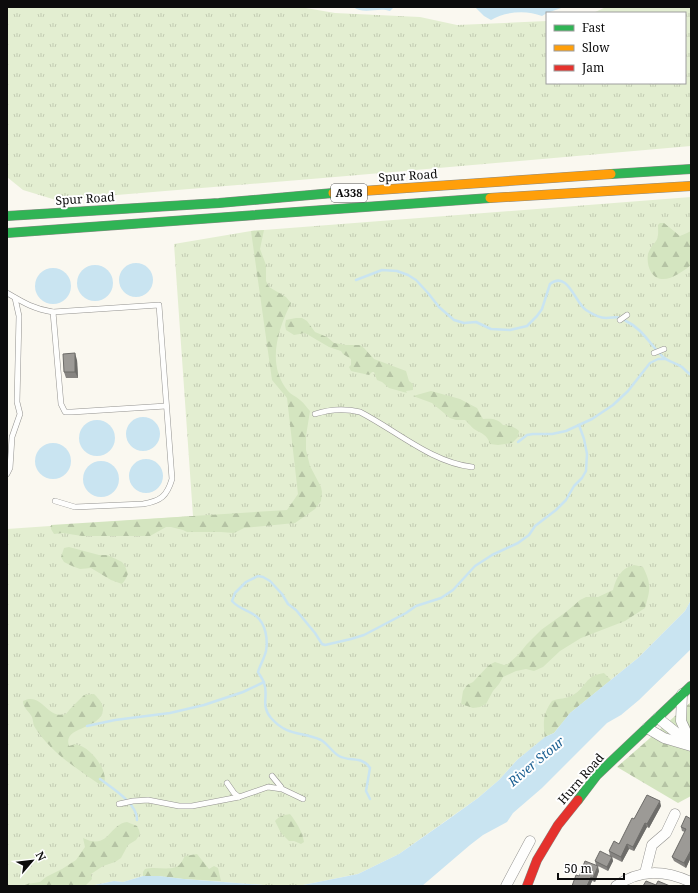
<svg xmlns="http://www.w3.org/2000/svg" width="698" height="893" viewBox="0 0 698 893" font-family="'Noto Serif',serif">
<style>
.grass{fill:url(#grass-tufts)}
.forest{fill:url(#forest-firs)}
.water{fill:#c9e4f1}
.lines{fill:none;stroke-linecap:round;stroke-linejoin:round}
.stream{stroke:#c9e4f1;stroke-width:2.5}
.lane-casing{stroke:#93928f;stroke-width:6}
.street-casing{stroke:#93928f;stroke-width:11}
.fast-casing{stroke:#8a8985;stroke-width:10}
.slow-casing{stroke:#8a8985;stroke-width:10}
.jam-casing{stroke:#8a8985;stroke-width:10}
.lane{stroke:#fefefd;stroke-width:5}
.street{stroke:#fefefd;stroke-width:10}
.fast{stroke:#30b455;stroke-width:9}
.slow{stroke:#ff9f0a;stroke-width:9}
.jam{stroke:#e5322d;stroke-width:9}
.wall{fill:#868481}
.shaded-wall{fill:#6d6c69}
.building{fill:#9c9a96;stroke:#6d6c69}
.labels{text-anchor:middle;stroke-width:4;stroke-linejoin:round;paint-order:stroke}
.shield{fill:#fff;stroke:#555;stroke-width:1}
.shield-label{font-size:11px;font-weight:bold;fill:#0c0c0c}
.street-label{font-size:12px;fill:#0c0c0c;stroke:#fff}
.water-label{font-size:13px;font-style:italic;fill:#1e6294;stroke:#fff}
</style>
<defs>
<pattern id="grass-tufts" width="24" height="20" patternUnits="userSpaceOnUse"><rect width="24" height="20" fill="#e3eed1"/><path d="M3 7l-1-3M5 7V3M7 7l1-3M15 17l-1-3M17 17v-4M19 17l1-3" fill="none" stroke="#c2cbb2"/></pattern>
<pattern id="forest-firs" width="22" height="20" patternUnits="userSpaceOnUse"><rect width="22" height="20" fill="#d4e5c0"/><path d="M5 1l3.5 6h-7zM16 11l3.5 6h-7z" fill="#b5c3a4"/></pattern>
</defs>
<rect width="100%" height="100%" fill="#faf8f0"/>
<g class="grass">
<path d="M7,7H300L335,13L420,17L457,25L547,21V83H685V13H593L606,7H691V146L335,177L56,200L23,190L7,177Z"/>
<path d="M691,197V600L685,611L638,658L570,713L563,723L517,760L499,780L478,798L399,854L358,874L303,885L277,886L184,879L159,876H143L123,882L114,881L90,886H7V529L193,516L174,244L251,231Z"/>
</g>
<g class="forest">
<path d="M660,223H664L680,236L687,233L691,231V265C681,273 661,288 651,272C648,267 647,260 648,254C650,248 653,245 656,241C659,237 658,230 658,225Z"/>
<path d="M264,230L260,249L266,265V281L269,287L286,297L291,303C278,329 266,365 288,391C291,395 296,396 300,400C304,403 307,408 310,411L306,436V450L310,466L321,487L322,492L321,501L315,509L295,523L244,528L234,533L221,532H187L183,530L171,527H166L150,536H82L63,533L54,534L51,529V525L287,510L298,494L287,398L272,380L251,231Z"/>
<path d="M296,318H302L307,321L315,332L327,337L334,343L346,345H360L364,348L374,359L406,371L409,381L413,384V390L406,391L407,393L389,388L382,382L377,380L374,372H372L369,375L351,371L349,367L351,365V359L343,354L341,351L329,347L305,333L294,335L286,330L285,325L286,320Z"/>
<path d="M431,391L460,399L477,408L483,419C492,418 498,419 503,425C509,425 515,427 519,431L518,437L512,443L498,445L490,444C487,434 482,434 474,429C471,427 468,422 465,420H456L450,418L432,403L413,396Z"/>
<path d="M69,547L99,555H107L116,559L122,562L125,566L128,574L125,580L122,584L111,580L91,568L80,569L72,566L64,562L61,557L64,548Z"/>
<path d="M634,565L643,567C652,585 650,590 645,608L625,621L581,638L560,651L543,667L534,671L526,669L516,671L503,677L499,684L493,691L486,704L480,707L473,708L461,704L463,691L467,685L473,682L489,665L495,662L504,665L508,664L518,655L527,644L541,630L566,612L580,600L586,597H598L613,590C616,578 621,568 634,565Z"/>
<path d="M604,673L611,680L570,713L554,733L545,737C543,721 543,714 552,701C559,698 567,699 573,695C587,687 584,676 604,673Z"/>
<path d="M94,694C99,699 103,703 103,710C101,730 62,726 69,746C72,745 75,744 78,745C90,747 109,771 104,783L99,784C76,768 49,751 34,726C33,723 33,720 32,717C29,711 23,708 23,701C42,691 47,720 66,714L70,709L84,695Z"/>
<path d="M691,702V796L678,803L617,767Z"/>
<path d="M290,814C297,823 302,831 304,842L301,844L294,841H289L281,833L275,821C279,816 284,815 290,814Z"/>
<path d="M127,822L137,826L139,830L140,834L136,840L128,845L121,858L115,862L103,866L91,874L92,879L85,886H26L27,884L40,882L46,877L62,869L76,860L85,847L83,838C109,851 109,824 127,822Z"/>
<path d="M197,854L209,869L214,866L218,868L221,881L184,879L159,876H143V872L145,869C156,866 174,872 180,864C182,862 183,859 185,856Z"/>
</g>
<g class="water">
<path d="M353,7H394L390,11C378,7 364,15 353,7Z"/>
<path d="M475,7H564L547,13L542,16C527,10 506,11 491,20L484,16Z"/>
<circle cx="136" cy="280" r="17"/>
<circle cx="95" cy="283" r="18"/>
<circle cx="53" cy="286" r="18"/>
<circle cx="143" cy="434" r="17"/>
<circle cx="97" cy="438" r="18"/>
<circle cx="53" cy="461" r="18"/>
<circle cx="146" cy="476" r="17"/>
<circle cx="101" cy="479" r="18"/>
<path d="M691,600V649L639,700L621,715L607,723L542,788L513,813L507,822L483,835L470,845L422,886H284L303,885L358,874L399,854L446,821L478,798L499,780L517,760L545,737L554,733L570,713L638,658L685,611Z"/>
<path d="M143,876H159L184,879L277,886H90L114,881L123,882Z"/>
</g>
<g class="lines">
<g class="stream">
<path d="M356,280L382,270L397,271L408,275L416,280L428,293L439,307L454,320L464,323L476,322L491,329L510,330L527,326L537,316L542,309L550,284C568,270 575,303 586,310C592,314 599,318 606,318C616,318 616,315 626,321C643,329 650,345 663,357C669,362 676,363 682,367C685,370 688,373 691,375"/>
<path d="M518,442L527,435L533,434H552L566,431L592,419L613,405L628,391L650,363L658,359H665"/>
<path d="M87,726L115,720L170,713L204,705L243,692L264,682"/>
<path d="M100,779C112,788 138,804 137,820"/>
<path d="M370,799L366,791L370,768C363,756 350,762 339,756C332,752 328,744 321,740C301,731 288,737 271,718C260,705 269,695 264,683C263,679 260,676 258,672C260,665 264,659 266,651C268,640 266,624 256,616C248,610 239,609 232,601L235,593L246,582L258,576L263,577L270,581L282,594L288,604L296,610L315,633L322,644L325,645L351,639L364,635L406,613L416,606L441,598L453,590L475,566L492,555L518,543L529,535L535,526L556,510L566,500L574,486L582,478L586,471L587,454L584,439L579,425"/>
</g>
<defs>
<g id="lane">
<path d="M7,293C24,303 34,309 53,312L159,305L172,479C167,496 161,501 143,504L75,507L55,501"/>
<path d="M53,312L61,404L65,412H72L166,406"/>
<path d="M620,320L627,315"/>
<path d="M654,353L664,349"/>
<path d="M315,414C330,409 344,408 360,412C397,431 431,462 472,467"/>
<path d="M7,474L10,468L12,437L20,414L17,402L19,316L15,298"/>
<path d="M272,776L281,787"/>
<path d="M227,783L234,793L239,797"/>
<path d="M119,804L133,801L148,800L179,806H192L239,797L268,787L282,789L303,799"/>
</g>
<g id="street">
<path d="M682,694L681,721L691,743"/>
<path d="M658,718L689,743"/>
<path d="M647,728L664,738L691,746"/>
<path d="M645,873L652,845L666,833L675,814"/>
<path d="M506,886L530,841"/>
<path d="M616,886C640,869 664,870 691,882"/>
</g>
<g id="fast">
<path d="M611,174L691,169"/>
<path d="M7,216L219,203L333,193"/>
<path d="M7,233L490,198"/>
<path d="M578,800L597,775L691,686"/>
</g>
<g id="slow">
<path d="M333,193L611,174"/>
<path d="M490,198L691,186"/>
</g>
<path id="jam" d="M527,886L537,860L558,825L578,800"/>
</defs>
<use href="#lane" class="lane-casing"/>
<use href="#street" class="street-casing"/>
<use href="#fast" class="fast-casing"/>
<use href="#slow" class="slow-casing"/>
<use href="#jam" class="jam-casing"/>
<use href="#lane" class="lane"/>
<use href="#street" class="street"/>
<use href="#fast" class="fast"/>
<use href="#slow" class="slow"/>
<use href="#jam" class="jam"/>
</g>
<g class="wall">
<path d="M77,360L78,378H66L64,372Z"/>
<path d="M661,806L649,828L647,827L634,851L629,849L622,862L610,856L609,851L619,844L634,819Z"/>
<path d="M691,819V857L686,868L674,861L672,857L685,832L682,831L681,827Z"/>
<path d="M612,857L613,861L608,871L596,865L595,861Z"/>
<path d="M599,871L595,882L592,881L590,886H572L579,876Z"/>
</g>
<g class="shaded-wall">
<path d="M75,353L77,360L78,378L75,372Z"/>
<path d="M660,801L661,806L649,828L647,824Z"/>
<path d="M645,823L647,827L634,851L633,847Z"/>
<path d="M627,844L629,849L622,862L621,857Z"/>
<path d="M691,850V857L686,868L684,863Z"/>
<path d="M612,857L613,861L608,871L607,867Z"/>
<path d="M598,866L599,871L595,882L593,878Z"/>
<path d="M591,877L592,881L590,886H587Z"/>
</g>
<g class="building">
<path d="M75,353V372H64L63,354Z"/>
<path d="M647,795L660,801L647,824L645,823L633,847L627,844L621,857L609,851L614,841L619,844L632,818L634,819Z"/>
<path d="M686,816L691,819V850L684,863L672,857L686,829L681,827Z"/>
<path d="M600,851L612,857L607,867L595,861Z"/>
<path d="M585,861L598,866L593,878L591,877L587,886H572L576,875L579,876Z"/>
<path d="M646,881L656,885L658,881L670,886H643Z"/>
</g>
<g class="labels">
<rect class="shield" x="331" y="184" width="36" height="18" rx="3"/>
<g class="shield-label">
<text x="349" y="197">A338</text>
</g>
<g class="street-label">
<text transform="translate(408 176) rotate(-4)" y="4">Spur Road</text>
<text transform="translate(85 199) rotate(-4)" y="4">Spur Road</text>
<text transform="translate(581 779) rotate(-49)" y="4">Hurn Road</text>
</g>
<g class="water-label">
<text transform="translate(536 761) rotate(-40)" y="5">River Stour</text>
</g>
</g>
<rect width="698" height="893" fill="none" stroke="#0c0c0c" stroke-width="16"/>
<rect x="546" y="12" width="140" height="72" fill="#ffffff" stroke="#9e9e9e"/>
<rect x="554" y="25" width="20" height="6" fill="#30b455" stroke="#9e9e9e"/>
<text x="582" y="32" font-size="12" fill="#0c0c0c">Fast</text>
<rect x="554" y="45" width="20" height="6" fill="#ff9f0a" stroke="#9e9e9e"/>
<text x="582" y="52" font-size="12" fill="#0c0c0c">Slow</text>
<rect x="554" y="65" width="20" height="6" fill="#e5322d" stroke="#9e9e9e"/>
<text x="582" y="72" font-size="12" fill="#0c0c0c">Jam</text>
<g transform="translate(32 861) rotate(62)" stroke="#ffffff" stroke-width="3" paint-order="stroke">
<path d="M0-3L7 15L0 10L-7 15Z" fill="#0c0c0c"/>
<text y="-6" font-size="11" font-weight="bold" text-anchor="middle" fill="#0c0c0c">N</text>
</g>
<path d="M558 873v6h66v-6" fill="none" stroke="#0c0c0c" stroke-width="2"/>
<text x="564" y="873" font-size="12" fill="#0c0c0c" stroke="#ffffff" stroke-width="3" paint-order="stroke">50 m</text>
</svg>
